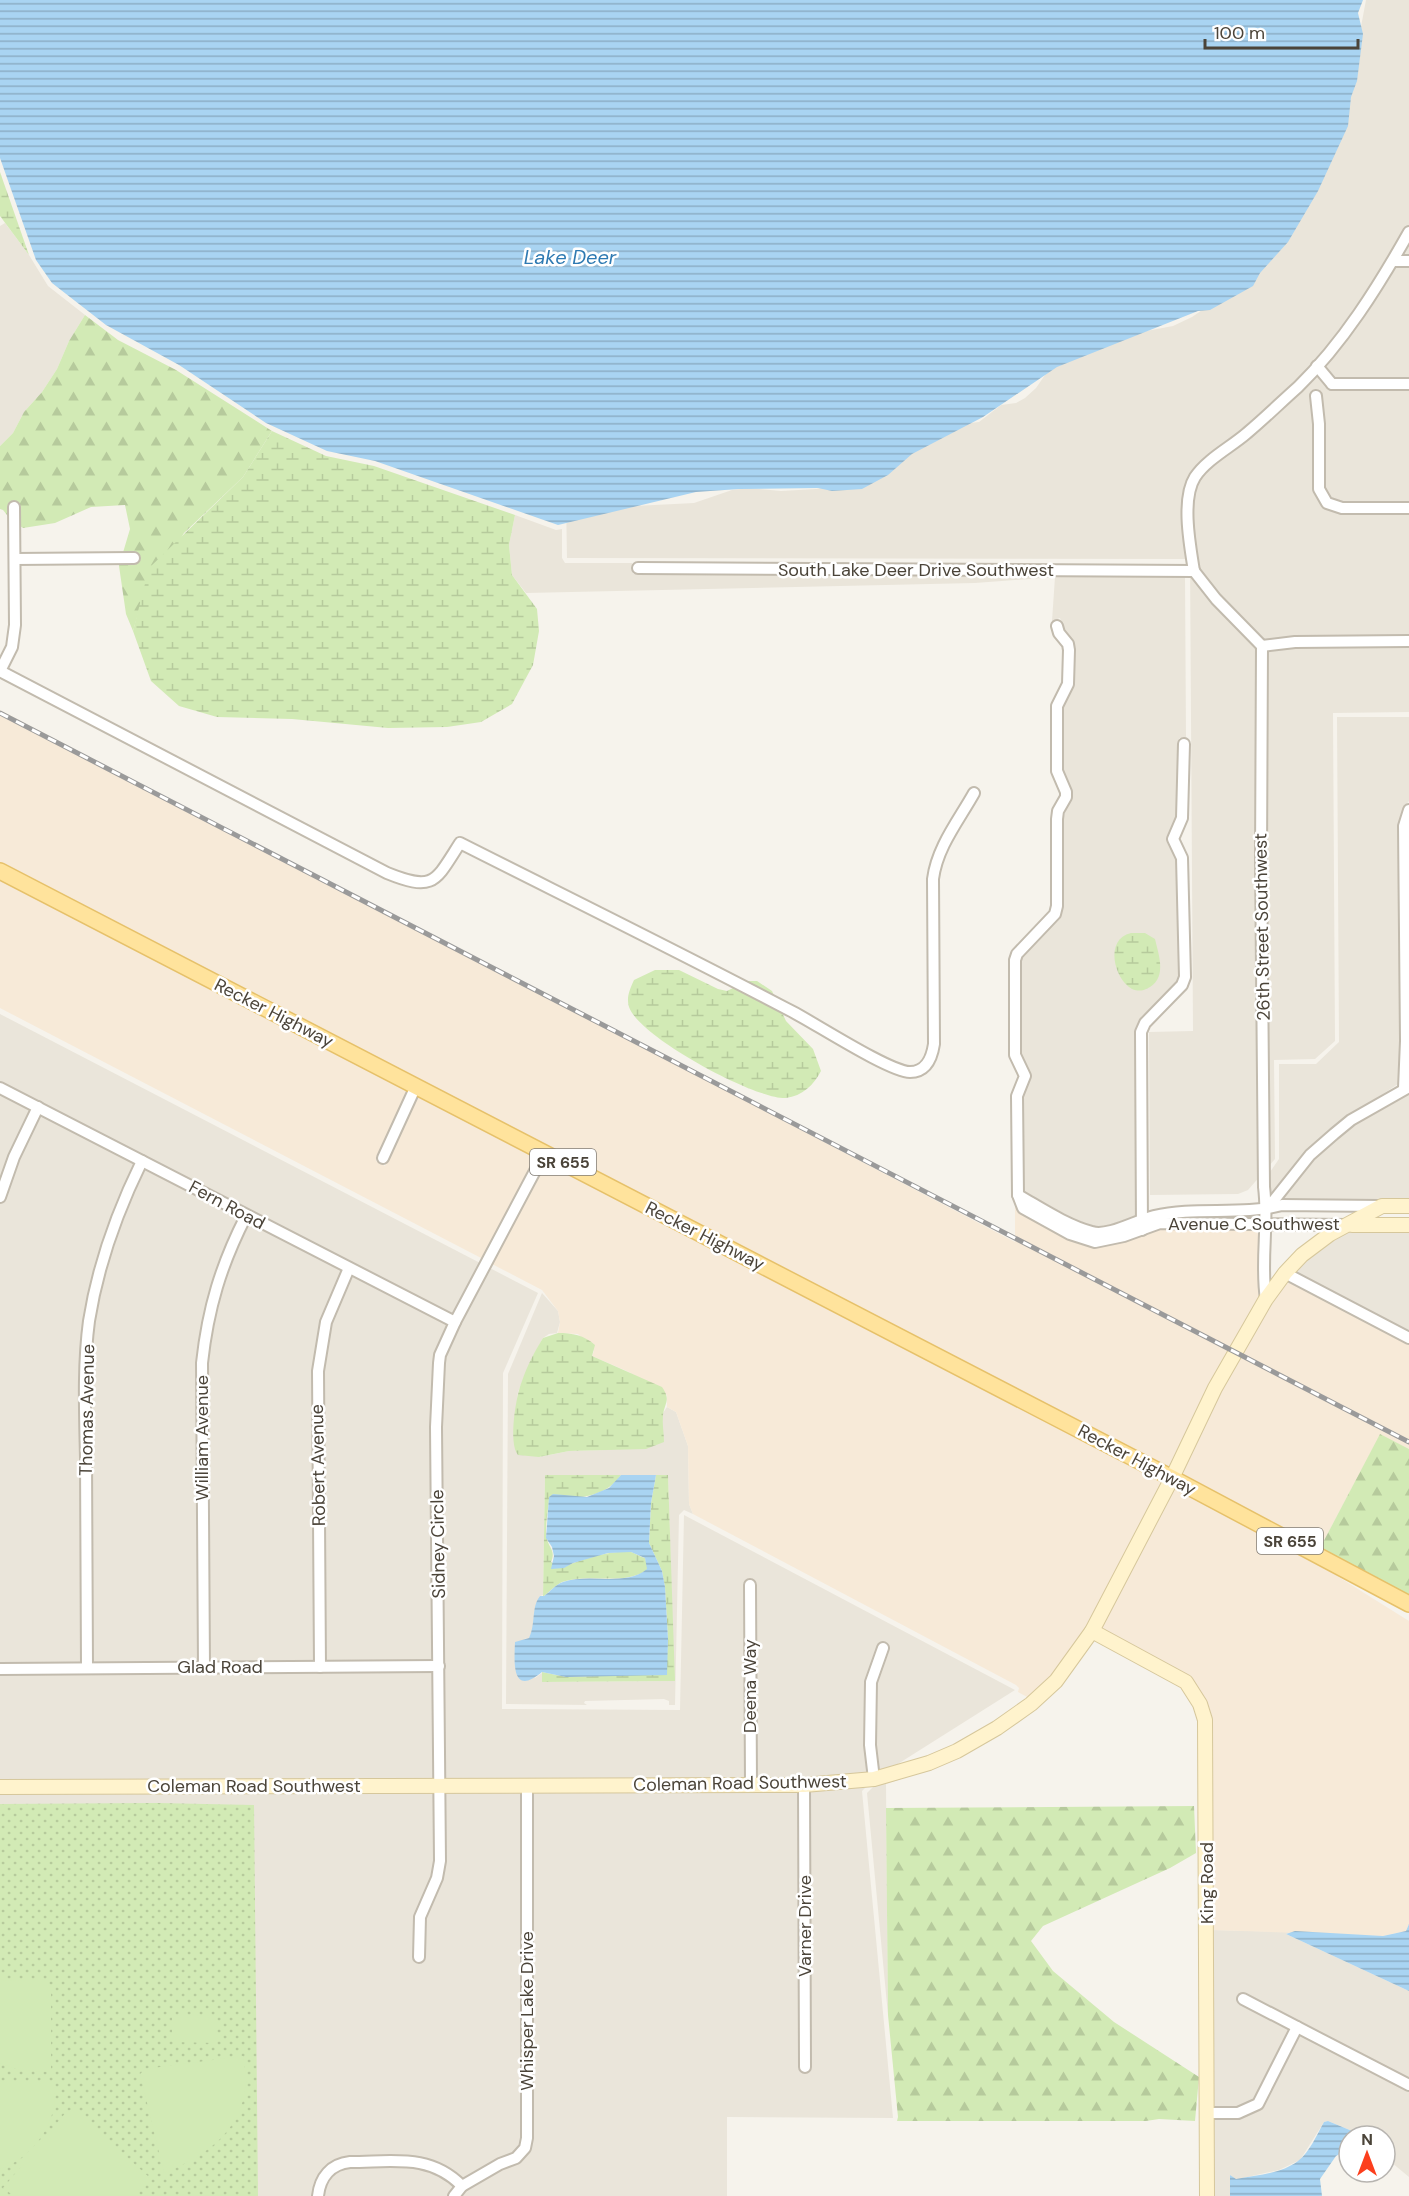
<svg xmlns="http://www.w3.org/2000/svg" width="1409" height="2196" viewBox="0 0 1409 2196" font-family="'DM Sans',sans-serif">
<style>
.residential{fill:#eae5da;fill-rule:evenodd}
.commercial{fill:#f7ead8}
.grass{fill:url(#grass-dots)}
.forest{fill:url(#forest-firs)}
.wetland{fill:url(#wetland-marsh)}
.pitch{fill:#d2eab5}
.water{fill:url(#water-rules)}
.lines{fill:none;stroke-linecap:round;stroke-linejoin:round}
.street-casing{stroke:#c2bbae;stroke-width:14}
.secondary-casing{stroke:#d6c79b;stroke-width:16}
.primary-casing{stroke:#e6c16a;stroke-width:18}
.street{stroke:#fff;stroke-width:10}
.secondary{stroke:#fff3cd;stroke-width:14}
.primary{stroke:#ffe39c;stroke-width:15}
.rail-casing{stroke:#9a9a9a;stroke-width:5}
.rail{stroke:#fff;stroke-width:3;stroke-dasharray:9;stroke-linecap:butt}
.labels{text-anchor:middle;stroke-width:5;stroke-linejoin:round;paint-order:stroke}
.shield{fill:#fff;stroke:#817c74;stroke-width:1.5}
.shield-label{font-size:16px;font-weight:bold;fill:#4b4439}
.street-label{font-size:18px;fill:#4b4439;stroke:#fff}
.water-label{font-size:20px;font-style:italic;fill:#2e7ab2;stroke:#fff}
</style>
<defs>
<pattern id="grass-dots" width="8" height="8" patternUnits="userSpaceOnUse" patternTransform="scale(1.5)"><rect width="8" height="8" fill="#d2eab5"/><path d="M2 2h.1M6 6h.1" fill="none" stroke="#b6ca9c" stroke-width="1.8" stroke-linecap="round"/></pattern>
<pattern id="forest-firs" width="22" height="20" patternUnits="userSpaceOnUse" patternTransform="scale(1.5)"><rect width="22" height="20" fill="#d2eab5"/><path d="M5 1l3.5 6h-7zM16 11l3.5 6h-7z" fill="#b6ca9c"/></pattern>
<pattern id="wetland-marsh" width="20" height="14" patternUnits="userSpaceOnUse" patternTransform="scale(1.5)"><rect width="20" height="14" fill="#d2eab5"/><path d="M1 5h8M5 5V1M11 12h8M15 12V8" fill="none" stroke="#b6ca9c"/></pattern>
<pattern id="water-rules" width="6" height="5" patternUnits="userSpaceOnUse" patternTransform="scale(1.5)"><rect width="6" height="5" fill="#a9d4f2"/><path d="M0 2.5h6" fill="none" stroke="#8caec5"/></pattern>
</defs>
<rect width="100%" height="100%" fill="#f6f3ec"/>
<g class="residential">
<path d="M1366,0H1409V712L1333,713L1335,1041L1315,1059L1274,1060L1275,1159L1248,1190L1238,1194L1150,1195L1149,1032L1193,1031L1190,559L567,558L566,499L635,506L694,503L732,490L749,488L781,491L816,489L852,482L889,469L954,425L979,422L1001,405L1016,403L1025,398L1036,388L1054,362L1141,332L1173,326L1192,317L1208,306L1360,32Z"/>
<path d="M5,223L29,255L48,286L85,315L69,341L57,369L42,392L24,412L13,433L0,446V226Z"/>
<path d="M515,515L556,530L562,529V558L565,563H632L633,574L1185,577L1186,738H1179L1177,817L1168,838L1170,846L1177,860L1180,976L1178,982L1141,1020L1136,1032V1216L1104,1227H1095L1072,1218L1023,1191L1022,1097L1030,1076L1020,1054V961L1060,916L1063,898V819L1072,793L1063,769L1062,707L1074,684V650L1072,639L1063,629L1060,618L1052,621L1055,577L975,583L526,593L512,575L509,545Z"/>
<path d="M1337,717H1409V801L1404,807L1399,826L1400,950L1398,951L1400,955L1401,1041L1398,1084L1330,1129L1306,1151L1271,1196L1270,1172L1279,1159V1064H1316L1339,1042Z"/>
<path d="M0,1014L538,1293L503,1373L502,1709L680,1710L684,1515L1015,1690L874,1779L862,1791L893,2118L727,2117V2196H0Z"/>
<path d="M1409,1093V1200L1282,1199L1314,1159L1337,1138L1354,1125Z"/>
<path d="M1351,1231H1409V1331L1294,1271L1305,1259L1332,1240Z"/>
<path d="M542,1293L558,1311L560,1322L557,1333L549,1334L543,1338L532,1358L518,1392L515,1419L540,1457L569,1451L606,1450L663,1413L667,1407L676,1412L688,1446L689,1504L693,1514L684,1510L679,1515L675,1705H669V1701L664,1699L585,1701L584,1703L587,1705L506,1704L508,1374ZM545,1475H668L674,1681L542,1682V1673L535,1678L515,1655L524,1639L529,1638L533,1630L535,1609L540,1596L543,1595Z"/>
<path d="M907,1777L886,1784L888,2015L867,1793L875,1785Z"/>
<path d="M1212,1930L1290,1932L1286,1934L1409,1991V2079L1241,1992L1237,2002L1290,2030L1254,2099L1237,2107H1212Z"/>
<path d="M1299,2035L1409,2092V2177L1385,2157V2136H1364L1328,2121L1324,2122L1300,2160L1279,2170L1256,2175L1236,2180L1230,2175V2196H1213L1212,2119H1240L1260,2109Z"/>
</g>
<g class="commercial">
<path d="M0,710L1015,1242V1201L1021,1213L1067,1239L1094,1248L1125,1242L1161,1229H1261L1258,1284L1261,1298L1169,1470L0,864Z"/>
<path d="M0,877L408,1089L376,1161L385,1166L418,1094L537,1155L483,1259L0,1008Z"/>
<path d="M547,1160L1164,1480L1090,1623L1052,1677L1029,1698L1018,1692L1019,1688L1016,1685L693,1514L689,1504L688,1446L676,1412L667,1407V1395L629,1372L592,1356L594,1351L578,1334L558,1333L560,1322L558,1311L542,1290L492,1264Z"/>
<path d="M1287,1280L1409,1344V1449L1380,1435L1319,1550L1179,1475L1219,1391L1269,1305L1272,1304V1301Z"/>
<path d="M1174,1485L1313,1561L1409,1621V1924L1406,1931L1383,1936L1212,1930L1211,1737L1189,1677L1099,1628Z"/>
</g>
<path class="grass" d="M157,1803L254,1805L258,2196H0V1804Z"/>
<g class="forest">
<path d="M85,315L118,340L176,370L272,431L243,477L184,533L140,607L133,631L126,614L119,566L130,529L125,505L91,507L55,523L23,528L11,520L3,510L0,509V446L13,433L24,412L42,392L57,369L69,341Z"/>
<path d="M1380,1434L1409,1449V1597L1319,1550Z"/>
<path d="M1194,1806L1196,1853L1170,1868L1043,1926L1031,1941L1053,1971L1114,2022L1199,2077L1195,2121L1159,2119L1146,2121H897L898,2117L888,2015L886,1808Z"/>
</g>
<g class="wetland">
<path d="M0,172L29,255L0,216Z"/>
<path d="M272,431L326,456L374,466L515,515L509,545L512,575L537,609L539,631L533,665L512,704L481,722L447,727L388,728L292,719L217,717L179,706L151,681L133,631L149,568L243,477Z"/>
<path d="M1131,933H1145L1155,939C1159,956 1168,980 1146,989C1142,991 1137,991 1132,989C1114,979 1104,939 1131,933Z"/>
<path d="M655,970H679L718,989L727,991L747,981H757L772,991L786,1021L813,1049L821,1071C814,1085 802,1096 786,1098C756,1100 639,1037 629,1007C626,997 630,989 634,980Z"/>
<path d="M558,1333C572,1333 584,1335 595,1345L592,1356L662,1387C671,1400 665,1402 663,1415C662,1424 664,1433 664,1442L646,1449L569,1451L539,1457L518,1455C508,1443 516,1395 522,1381C527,1366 535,1351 543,1338Z"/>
<path d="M545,1475H621C611,1490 592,1498 574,1497C564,1497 559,1494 549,1497C549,1508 544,1529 547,1539C549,1548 556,1551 551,1562L563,1568C576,1560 616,1549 631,1552C635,1553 640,1557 645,1558L648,1569C625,1587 589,1572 562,1582C556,1585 549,1592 543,1597Z"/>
<path d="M656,1475H668L675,1681L542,1682V1672L566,1677L666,1674L668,1639L665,1587L662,1571L649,1543L651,1503Z"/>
</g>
<g class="pitch">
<path d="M44,1979L51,1987V2072L19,2070L0,2063V1981Z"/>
<path d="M172,2016H216V2043L172,2042Z"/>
<path d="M243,2056C244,2065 247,2076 246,2084C241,2133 205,2156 164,2173L140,2074L145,2069Z"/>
<path d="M0,2083H55C55,2091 55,2099 54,2107C48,2135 27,2160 0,2169Z"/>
<path d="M74,2110L149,2177L138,2190L129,2196H14L3,2188L67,2111Z"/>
</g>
<g class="water">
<path d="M0,0H1363L1358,13L1363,34L1357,81L1351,97L1348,126L1318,191L1288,242L1260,273L1253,286L1210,310L1198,311L1057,367L983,417L912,454L888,475L862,489L832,491L818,488L739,489L696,492L558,525L375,461L327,451L266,423L179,365L106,325L52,283L36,260L0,158Z"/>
<path d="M621,1475H656L651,1503L649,1543L662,1571L665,1587L668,1639L667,1675L566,1677L542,1672C512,1697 514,1664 515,1642L529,1638C536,1624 531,1607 540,1596H544C550,1592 556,1584 563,1582C589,1573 625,1587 647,1569L645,1558L631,1552L608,1553L573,1563L564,1568L551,1569L554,1556L552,1547L546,1538L549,1497L553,1494L587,1497L609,1488Z"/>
<path d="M1409,1924V1991L1286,1934L1295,1931L1383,1936L1406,1931Z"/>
<path d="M1328,2121L1364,2136H1349V2148L1336,2156L1320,2179L1322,2196H1230V2175L1236,2179C1256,2175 1281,2174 1298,2161C1310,2152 1317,2134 1324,2122Z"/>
</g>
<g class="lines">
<defs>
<g id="street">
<path d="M1393,261H1409"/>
<path d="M1317,366L1332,384"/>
<path d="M1332,384H1409"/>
<path d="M1316,396L1319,424V489L1327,503L1342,508H1409"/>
<path d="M15,559L134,558"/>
<path d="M638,568L1194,571"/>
<path d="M1194,571L1216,599L1262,646L1261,859L1264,1187C1269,1224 1260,1262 1266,1299"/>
<path d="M1194,571C1190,546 1181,499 1195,477C1207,459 1231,447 1247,433C1265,418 1281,402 1298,387C1343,343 1378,287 1409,232"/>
<path d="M1057,626L1059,633L1068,644L1069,650L1068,684L1057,706V771L1066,792V797L1058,811L1057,819V906L1055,914L1017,954L1015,960V1055L1025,1076L1017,1096L1018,1195L1023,1208L1070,1234L1095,1242L1124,1236L1160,1223L1347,1225"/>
<path d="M1262,646L1295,642L1409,641"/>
<path d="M0,671L387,873C434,892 435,882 460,843C571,899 683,954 793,1012C816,1024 890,1072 910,1072C927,1072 932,1057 934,1044L933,879C937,847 959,820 974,793"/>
<path d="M0,671L12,647L15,625L14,507"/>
<path d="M0,1088L455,1322"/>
<path d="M1404,1088L1406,1041L1404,826L1409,810"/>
<path d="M383,1158L416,1086"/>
<path d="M1018,1195C1041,1208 1066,1225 1092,1232C1108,1237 1137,1220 1154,1216C1196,1206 1241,1216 1282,1205L1380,1206"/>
<path d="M0,1197L14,1157L38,1107"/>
<path d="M1267,1209L1310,1155L1334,1134L1351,1120L1409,1087"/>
<path d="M1142,1230L1141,1032L1145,1023L1182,985L1185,977L1182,858L1173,839L1182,818L1184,744"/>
<path d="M1285,1273L1409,1338"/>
<path d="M750,1585L751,1786"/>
<path d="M204,1667L202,1363C208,1308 221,1265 246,1216"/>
<path d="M320,1667L318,1371L326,1322L349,1268"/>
<path d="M87,1668C87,1598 86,1528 86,1458C85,1412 83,1366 89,1321C98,1264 117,1212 142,1161"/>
<path d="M0,1669L439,1666"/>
<path d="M874,1779L870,1745L871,1682L883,1648"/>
<path d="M804,1785L805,2067"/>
<path d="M419,1957L420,1917L437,1878L440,1861L436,1427L439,1363L440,1355L455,1322L545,1152"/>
<path d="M1243,1999L1409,2085"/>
<path d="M1207,2113H1238L1258,2104L1297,2027"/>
<path d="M318,2196C320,2177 331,2164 350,2162C392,2162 430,2153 462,2186"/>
<path d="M454,2196L462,2186L500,2164L516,2158L525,2148L527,2138V1786"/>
</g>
<g id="secondary">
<path d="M1352,1225H1409"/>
<path d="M1092,1631L1186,1682L1200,1704L1205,1720L1207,2196"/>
<path d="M0,1787L804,1785L874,1779L929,1763L957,1751L997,1728L1031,1704L1056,1681L1092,1631L1172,1478L1215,1388L1266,1299L1285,1273L1302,1255L1330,1234L1382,1206H1409"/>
</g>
<path id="primary" d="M0,871L1172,1478L1409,1604"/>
</defs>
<use href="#street" class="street-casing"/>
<use href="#secondary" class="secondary-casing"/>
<use href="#primary" class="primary-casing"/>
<use href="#street" class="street"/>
<use href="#secondary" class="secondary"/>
<use href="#primary" class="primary"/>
<defs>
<path id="rail" d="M0,713L1409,1442"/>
</defs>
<use href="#rail" class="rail-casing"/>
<use href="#rail" class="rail"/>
</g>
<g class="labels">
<g class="shield">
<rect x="530" y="1149" width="66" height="26" rx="4.5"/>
<rect x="1257" y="1528" width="66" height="26" rx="4.5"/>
</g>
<g class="shield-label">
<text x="563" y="1168">SR 655</text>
<text x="1290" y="1547">SR 655</text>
</g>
<g class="street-label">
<text x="916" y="576">South Lake Deer Drive Southwest</text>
<text transform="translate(1262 927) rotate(-91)" y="6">26th Street Southwest</text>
<text transform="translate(274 1013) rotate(27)" y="6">Recker Highway</text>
<text transform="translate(227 1205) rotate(28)" y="6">Fern Road</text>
<text x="1254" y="1230">Avenue C Southwest</text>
<text transform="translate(705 1236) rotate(27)" y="6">Recker Highway</text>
<text transform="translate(87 1410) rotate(-89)" y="6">Thomas Avenue</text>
<text transform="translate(202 1438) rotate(-90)" y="6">William Avenue</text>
<text transform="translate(1137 1460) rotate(28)" y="6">Recker Highway</text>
<text transform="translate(318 1465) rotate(-91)" y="6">Robert Avenue</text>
<text transform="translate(438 1544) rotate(-91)" y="6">Sidney Circle</text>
<text x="220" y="1673">Glad Road</text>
<text transform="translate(750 1686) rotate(-90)" y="6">Deena Way</text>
<text transform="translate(740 1783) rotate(-1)" y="6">Coleman Road Southwest</text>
<text x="254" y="1792">Coleman Road Southwest</text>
<text transform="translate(1207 1883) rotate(-90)" y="6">King Road</text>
<text transform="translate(805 1926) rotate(-90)" y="6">Varner Drive</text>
<text transform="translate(527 2011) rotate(-90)" y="6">Whisper Lake Drive</text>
</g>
<g class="water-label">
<text x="570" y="264">Lake Deer</text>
</g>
</g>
<g transform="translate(1367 2154)"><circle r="28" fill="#ffffff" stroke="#b7b4b0" stroke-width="1.5"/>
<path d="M0-4.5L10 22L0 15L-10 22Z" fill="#fc3f1d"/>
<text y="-9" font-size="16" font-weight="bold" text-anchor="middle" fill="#4b4439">N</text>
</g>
<path d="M1205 39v9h153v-9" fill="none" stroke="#4b4439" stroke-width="3"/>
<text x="1214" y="39" font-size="18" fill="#4b4439" stroke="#ffffff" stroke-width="4.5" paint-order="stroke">100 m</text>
</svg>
